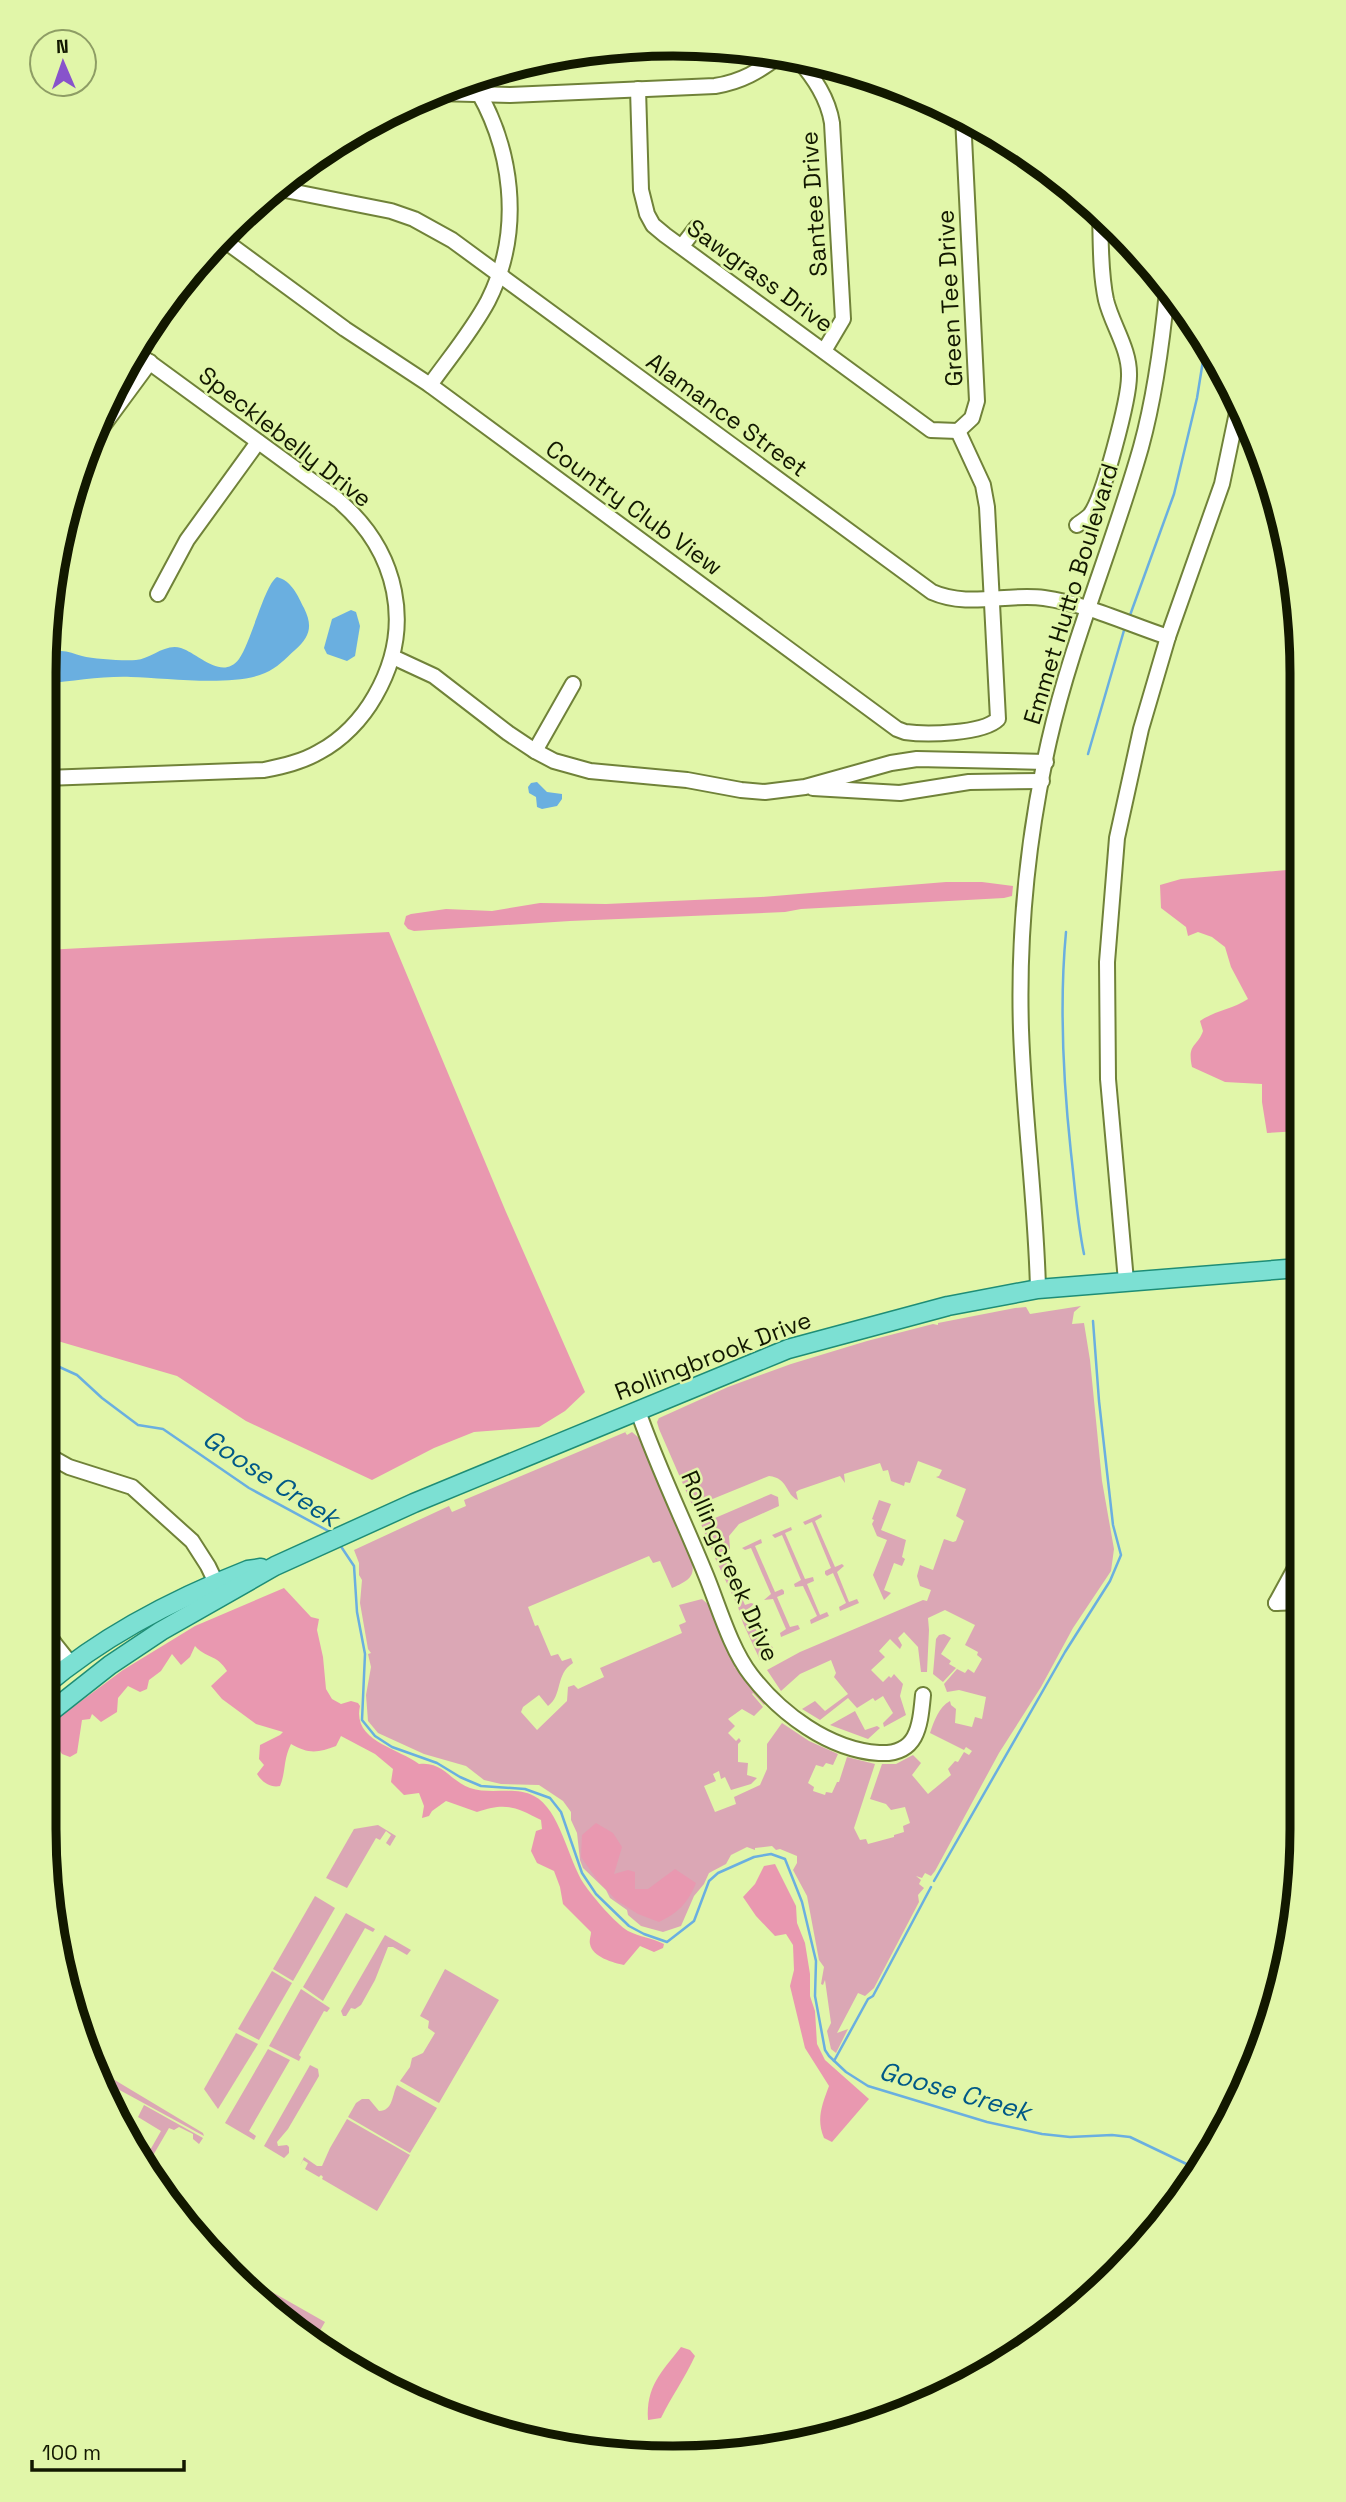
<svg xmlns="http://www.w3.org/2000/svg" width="1346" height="2502" viewBox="0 0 1346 2502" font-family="'Space Grotesk',sans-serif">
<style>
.green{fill:#dba7b5}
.forest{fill:#e998b0}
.water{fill:#6aafe0}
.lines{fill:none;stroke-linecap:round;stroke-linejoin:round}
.stream{stroke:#6aafe0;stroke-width:2.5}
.minor-casing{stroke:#708239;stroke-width:18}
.major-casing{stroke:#1e8d76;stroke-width:21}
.minor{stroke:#fff;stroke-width:14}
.major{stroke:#7ce0d3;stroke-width:18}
.labels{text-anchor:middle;stroke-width:5;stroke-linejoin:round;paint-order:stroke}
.street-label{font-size:24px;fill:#121800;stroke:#e1f6a9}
.water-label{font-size:26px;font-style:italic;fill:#005987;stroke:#e1f6a9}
.rim{fill:none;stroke:#121800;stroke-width:9}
</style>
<rect width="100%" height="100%" fill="#e1f6a9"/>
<g class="green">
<path d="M1081,1306L1074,1312L1072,1324L1084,1323L1090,1360L1102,1481L1114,1549L1111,1571L1073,1628L1041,1687L999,1753L935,1871L931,1876L925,1873L922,1878L916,1876L921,1880L919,1884L924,1888L918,1895L919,1902L874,1988L865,1996L858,1993L837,2033L848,2029L836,2053L831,2049L827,2031L831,2023L825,1980L823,1985L821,1984L824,1967L819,1960L807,1896L793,1870L797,1863V1856L780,1849L776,1850L772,1846L755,1848V1850L747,1847L731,1855L726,1864L709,1873L704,1884L694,1896L681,1926L663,1932L641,1926L628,1915L627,1910L610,1898L606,1890L583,1868L580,1860L577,1833L571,1820V1812L563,1801L539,1785L501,1784L484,1780L466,1766L424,1754L378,1733L368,1721L366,1695L371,1667L368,1654L371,1653L368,1649L360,1603L362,1580L359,1575V1563L354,1550L449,1506L452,1512L466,1506L464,1500L628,1431L625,1432L627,1435L632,1432L639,1438L692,1564C696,1578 683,1583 672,1588L660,1561L653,1563L649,1556L528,1607L535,1626L538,1625L551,1656L558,1654L562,1661L571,1658L573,1663C555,1674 563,1695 548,1706L539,1695L523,1707L521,1712L537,1730L567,1701L568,1687L574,1685L578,1689L604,1677L600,1668L682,1633L679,1625L686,1622L679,1605L702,1599L710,1606L737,1666L734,1668H738L766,1703L764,1705L753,1693L752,1694L763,1707L754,1716L742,1709L728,1719L735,1726L728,1733L736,1741L739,1738L741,1741L738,1744V1762L748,1763L747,1775L757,1778L751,1784L731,1790L725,1777L721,1779L719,1771L713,1774L716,1781L704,1786L715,1812L736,1804L734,1797L760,1785L767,1769V1744L782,1723L809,1741L838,1754L833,1765L826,1763L823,1767L816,1765L808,1783L814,1787L813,1791L825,1795L826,1792L832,1793L837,1782H839L847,1757L875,1764L854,1828L860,1840L866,1839L868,1844L894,1837V1835L904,1832L903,1826L910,1823L905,1807L891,1810L886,1804L870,1799L882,1764H896L913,1755L921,1763L912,1775L928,1794L951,1775L948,1769L955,1761L958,1762L964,1752L969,1755L972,1751L966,1747L964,1750L930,1733C934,1721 939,1707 950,1701L951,1705L956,1709L955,1723L972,1727L975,1717L982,1719L986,1697L959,1690L947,1692L944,1684L957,1669L965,1673L968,1669L974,1673L982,1659L977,1655L978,1652L965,1645L975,1625L945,1610L928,1618L929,1630L927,1672H921L918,1647L904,1632L898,1638L902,1645L900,1649L890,1639L879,1651L885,1657L871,1670L883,1682L889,1676L891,1678L894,1674L903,1684L900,1696L906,1715L884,1727L883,1723L893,1713L883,1696L875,1701L873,1698L857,1708L848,1698L820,1720L802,1709L815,1701L825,1711L848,1694L834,1677L836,1673L831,1660L800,1674L781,1691L767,1670L800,1652L923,1600L927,1601L931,1590L920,1586L917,1576L920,1565L933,1570L944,1539L953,1542L956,1541L964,1521L956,1516L966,1489L936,1477L939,1476L942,1470L918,1461L910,1483L905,1482L904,1486L891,1481L888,1470L883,1471L880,1463L844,1474L845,1483L840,1476L799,1490L796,1492L798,1500C785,1495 789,1478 769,1476L693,1507L659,1429L657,1422L659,1418L657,1419L728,1387L791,1364L867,1341L933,1324L938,1325V1323L1015,1308L1026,1307L1030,1314Z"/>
<path d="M771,1494L778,1497L779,1506L739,1524L729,1536L730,1549L714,1555L701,1524Z"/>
<path d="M879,1500L891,1504L881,1530L906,1540L902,1557L905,1559L902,1566L894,1563L884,1590L891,1593L884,1600L873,1575L887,1540L877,1536L872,1524L874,1520L872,1519Z"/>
<path d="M821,1514L822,1517L815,1521L835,1567L842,1564L844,1566L837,1572L849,1602L857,1599L859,1603L840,1611L839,1607L846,1603L833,1573L827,1576L825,1574V1571L831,1568L812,1522L805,1525L803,1522Z"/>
<path d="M791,1527L792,1530L785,1533L805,1579L813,1577L814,1581L807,1584L820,1615L827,1612L829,1616L811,1624L810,1620L817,1616L803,1586L795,1587L794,1584L801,1580L782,1535L775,1538L772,1535Z"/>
<path d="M761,1539L762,1543L755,1546L775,1592L782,1589L784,1591V1594L777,1597L790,1627L798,1625L800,1629L781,1637L780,1633L786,1629L773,1599L764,1600L771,1594L751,1548L745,1550L742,1548Z"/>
<path d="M723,1555L745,1605L751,1603L754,1604L747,1610L763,1645L769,1642L773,1648L771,1653L760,1660L743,1623L738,1607L715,1558Z"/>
<path d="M944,1634L951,1638L941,1654L951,1661L949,1664L956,1668L943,1682L933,1674L936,1639L939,1635Z"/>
<path d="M855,1711L865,1730L877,1726L880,1728L868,1739L830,1725Z"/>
<path d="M378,1825L396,1836L390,1846L386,1843L391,1835L386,1831L380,1840L376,1838L347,1888L326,1878L354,1829Z"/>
<path d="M315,1896L335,1908L293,1981L273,1969Z"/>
<path d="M346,1913L375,1929L373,1932L365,1928L323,2001L303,1987Z"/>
<path d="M385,1935L411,1950L407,1955L393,1947H388L375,1980L361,2005L355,2009L351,2008L346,2016H343L341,2011Z"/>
<path d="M445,1969L499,2000L439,2103L400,2081L410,2067L412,2058L423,2053L435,2033L428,2028L429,2021L420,2016Z"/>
<path d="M272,1971L292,1983L259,2040L238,2029Z"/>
<path d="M301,1989L330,2008L327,2012L324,2011L299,2055L301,2057L299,2061L269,2046Z"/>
<path d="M236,2033L258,2044L218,2109L204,2089Z"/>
<path d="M268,2049L290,2060L249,2131L256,2136L254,2140L225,2123Z"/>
<path d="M310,2065L318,2069L319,2076L288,2129L277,2142L278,2146L287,2145L289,2147V2153L284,2158L264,2146Z"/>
<path d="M98,2070L203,2133L204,2136L103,2081Z"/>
<path d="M397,2085L437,2108L410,2153L348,2117L356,2103L362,2099H369L379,2111C393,2111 392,2095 397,2085Z"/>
<path d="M144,2105L203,2138L199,2144L193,2139V2134L179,2127L174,2130L169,2128L148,2164L145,2159L161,2131L138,2117Z"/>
<path d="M347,2119L410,2155L377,2211L322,2179L323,2177L321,2175L319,2177L305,2169L308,2163L303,2160L300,2166L304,2157L317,2166H322L330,2148Z"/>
<path d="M237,2272L325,2322L318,2334C296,2336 254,2287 237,2272Z"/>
</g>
<g class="forest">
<path d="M1298,869L1299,1131L1267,1133L1262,1102V1084L1225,1082L1192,1067C1187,1043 1197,1048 1203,1031L1200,1021C1214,1011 1233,1009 1248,999L1231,967L1225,947L1212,937L1198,932L1188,936L1186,927L1161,908L1160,885L1181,879Z"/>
<path d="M946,882H982L1013,886L1012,896L1004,898L801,909L785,912L570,921L414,931L408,929L404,924L406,916L411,914L446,909L492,911L540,903L606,904L761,897Z"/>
<path d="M389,932L506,1212L585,1392L565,1411L539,1427L474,1432L434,1448L372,1480L246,1421L177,1376L44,1337L45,950Z"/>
<path d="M284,1588L311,1617L319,1619L317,1630L323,1657L326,1689L332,1699L341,1704L351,1701L358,1703L360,1706C352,1741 398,1748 419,1764C443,1761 450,1781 470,1788C490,1795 515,1786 534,1796C560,1809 568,1860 584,1884C593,1897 615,1923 628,1931C640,1937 652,1938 664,1944L663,1948L654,1952L640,1946L624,1965C614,1963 592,1957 590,1944C589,1940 591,1936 591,1932L563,1904L560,1887L554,1871L537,1863L531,1851L536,1831L542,1829L541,1820C515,1807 506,1802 477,1812L446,1801L432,1811L429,1816L422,1818L424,1806L419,1793L404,1795L391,1782L393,1769L375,1754L341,1736L336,1746C318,1753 308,1754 291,1744C283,1760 286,1772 280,1786C270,1788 262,1782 257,1774L264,1765L259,1759L260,1745L280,1735L283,1732L256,1724L222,1699L211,1686L227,1671C217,1654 205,1658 195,1646L190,1657L181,1665L172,1654L161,1671L149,1680L147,1689L140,1692L128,1686L118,1698L117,1712L101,1722L92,1714L90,1719L82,1720L77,1753L70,1757L62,1754L56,1745L58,1736L50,1735V1728L61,1716L123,1670L195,1626Z"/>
<path d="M596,1823L613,1833L622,1847L614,1874L628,1870L635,1872V1889H648L675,1869L696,1883C688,1903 678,1913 659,1922L638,1914L616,1900L598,1881L581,1857L582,1835Z"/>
<path d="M775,1864L796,1906L797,1923L805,1943L810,1974V1996L815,2011L817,2044L825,2060L869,2099L832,2142L824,2138C816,2119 822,2105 829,2086L805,2048L790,1986L794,1970L793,1945L786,1934L775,1936L756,1916L743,1897L755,1884L764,1866Z"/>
<path d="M681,2347L690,2350L695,2356C685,2378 671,2397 661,2418L648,2420C646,2386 661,2373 681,2347Z"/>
</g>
<g class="water">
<path d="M277,577C292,581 298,596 304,608C313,626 310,637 295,650C285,659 277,668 265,673C234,687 166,678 131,677C102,676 74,681 45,684V653C50,652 56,650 61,651C68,651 75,654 82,656C94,659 123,661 136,660C151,659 165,643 181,648C199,654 222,681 239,659C251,642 265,584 277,577Z"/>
<path d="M351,610L356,612L360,626L355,656L347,661L327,654L324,648L332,619Z"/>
<path d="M537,782L547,792L562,794V799L557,806L542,809L537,807L536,797L529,793L528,787L531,783Z"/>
</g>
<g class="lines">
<g class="stream">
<path d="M1129,618L1174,494L1197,398L1206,342"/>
<path d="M1088,754L1125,627"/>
<path d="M1066,932C1059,1006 1063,1079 1071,1153C1075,1187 1077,1220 1084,1254"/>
<path d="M44,1360L77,1375L102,1398L138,1425L163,1429L249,1488L332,1533"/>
<path d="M340,1545L354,1566L357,1612L365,1654L362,1720L375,1736L392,1747L437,1763L460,1777L481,1786L525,1789L550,1798L561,1812L582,1873L596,1894L629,1926L644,1934L667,1942L694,1921L709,1881L718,1873L754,1857L771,1854L785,1859L802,1902L816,1961L815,1996L825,2050L829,2056L846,2072L868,2086L987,2122L1042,2134L1070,2137L1112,2135L1130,2137L1197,2169"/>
<path d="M934,1881L1065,1652L1110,1581L1121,1555L1113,1525L1099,1401L1093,1321"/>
<path d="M834,2061L868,1999L873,1996L931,1887"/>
</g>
<defs>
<g id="minor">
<path d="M798,59C814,78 828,98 832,123L843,319L824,351"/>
<path d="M638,89L641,190L647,214L653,225L665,235L931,430L958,431"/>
<path d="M437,93L510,95L715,86C741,82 760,71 780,55"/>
<path d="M273,189L285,190L391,211L414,219L452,240L932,592C968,608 1007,593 1044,598C1087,604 1128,624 1168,637"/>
<path d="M221,238L345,329L430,385L897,729L905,732C926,735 983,734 998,719L987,507L983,485L958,431"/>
<path d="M682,246L696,228"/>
<path d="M430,385C450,357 472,331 488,301C524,230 513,145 471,80"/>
<path d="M958,431L972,418L977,401L963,117"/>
<path d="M97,434L150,362"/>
<path d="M1077,525C1081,522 1086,519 1090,515C1103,499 1129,399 1129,376C1130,349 1112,325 1106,300C1100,272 1101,242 1100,214"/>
<path d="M158,594L187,540L258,442"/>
<path d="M393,657L434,676L508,733L535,751L554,761L590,771L687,780L741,790L765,792L805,787L891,763L917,759L1046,762"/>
<path d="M535,751L573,684"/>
<path d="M45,778L264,770C283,766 302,762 319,752C342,740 362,719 375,696C415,627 398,551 338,500L134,351"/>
<path d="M813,788L900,793L969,782L1042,781"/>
<path d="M1126,1281L1108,1079L1107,962L1117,838L1141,729L1168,637L1222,484L1239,403"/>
<path d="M1038,1289C1036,1203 1024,1117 1021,1030C1018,934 1028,835 1049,741C1072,640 1113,546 1141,447C1155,396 1162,343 1167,291"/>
<path d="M638,1411C657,1466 683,1519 705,1573C718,1604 730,1648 751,1675C780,1713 829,1750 879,1753C918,1755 920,1726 923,1695"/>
<path d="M44,1453L69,1467L132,1487L192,1541L208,1566L220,1591"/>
<path d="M1276,1603L1300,1559"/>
<path d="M1276,1603L1300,1602"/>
<path d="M44,1629L54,1643"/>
<path d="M44,1653L54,1643L70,1663"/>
</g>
<g id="major">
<path d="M44,1686C104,1635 174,1599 248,1570L261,1568"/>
<path d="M44,1717L110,1665L161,1631L275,1566L414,1503L788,1349L948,1306L1038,1289L1299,1268"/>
<path d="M309,2339L362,2370"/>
</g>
</defs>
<use href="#minor" class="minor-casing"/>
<use href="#major" class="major-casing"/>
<use href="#minor" class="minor"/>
<use href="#major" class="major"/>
</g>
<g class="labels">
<g class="street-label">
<text transform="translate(814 204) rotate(-94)" y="8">Santee Drive</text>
<text transform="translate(760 276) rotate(36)" y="8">Sawgrass Drive</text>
<text transform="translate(950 298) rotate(-93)" y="8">Green Tee Drive</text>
<text transform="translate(727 415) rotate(36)" y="8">Alamance Street</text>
<text transform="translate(285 437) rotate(38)" y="8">Specklebelly Drive</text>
<text transform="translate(634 508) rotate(36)" y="8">Country Club View</text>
<text transform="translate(1071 594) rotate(-73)" y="8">Emmet Hutto Boulevard</text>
<text transform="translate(713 1356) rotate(-21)" y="8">Rollingbrook Drive</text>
<text transform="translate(730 1566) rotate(66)" y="8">Rollingcreek Drive</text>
</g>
<g class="water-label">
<text transform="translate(271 1478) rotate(33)" y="9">Goose Creek</text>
<text transform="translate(955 2091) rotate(16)" y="9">Goose Creek</text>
</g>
</g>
<path d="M0 0H1346V2502H0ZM673 56H673A617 617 0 0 1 1290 673V1829A617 617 0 0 1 673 2446H673A617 617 0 0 1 56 1829V673A617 617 0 0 1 673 56Z" fill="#e1f6a9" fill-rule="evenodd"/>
<path class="rim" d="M673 56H673A617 617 0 0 1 1290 673V1829A617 617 0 0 1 673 2446H673A617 617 0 0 1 56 1829V673A617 617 0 0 1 673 56Z"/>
<g transform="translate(63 63) rotate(358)"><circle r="33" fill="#e1f6a9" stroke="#8e9d65" stroke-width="2"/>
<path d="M0-5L12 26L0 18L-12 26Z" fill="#8853cb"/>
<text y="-10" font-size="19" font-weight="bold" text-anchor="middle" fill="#121800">N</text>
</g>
<path d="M32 2460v10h152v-10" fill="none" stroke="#121800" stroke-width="3.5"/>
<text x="42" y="2460" font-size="21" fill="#121800" stroke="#e1f6a9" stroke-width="5" paint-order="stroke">100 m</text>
</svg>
